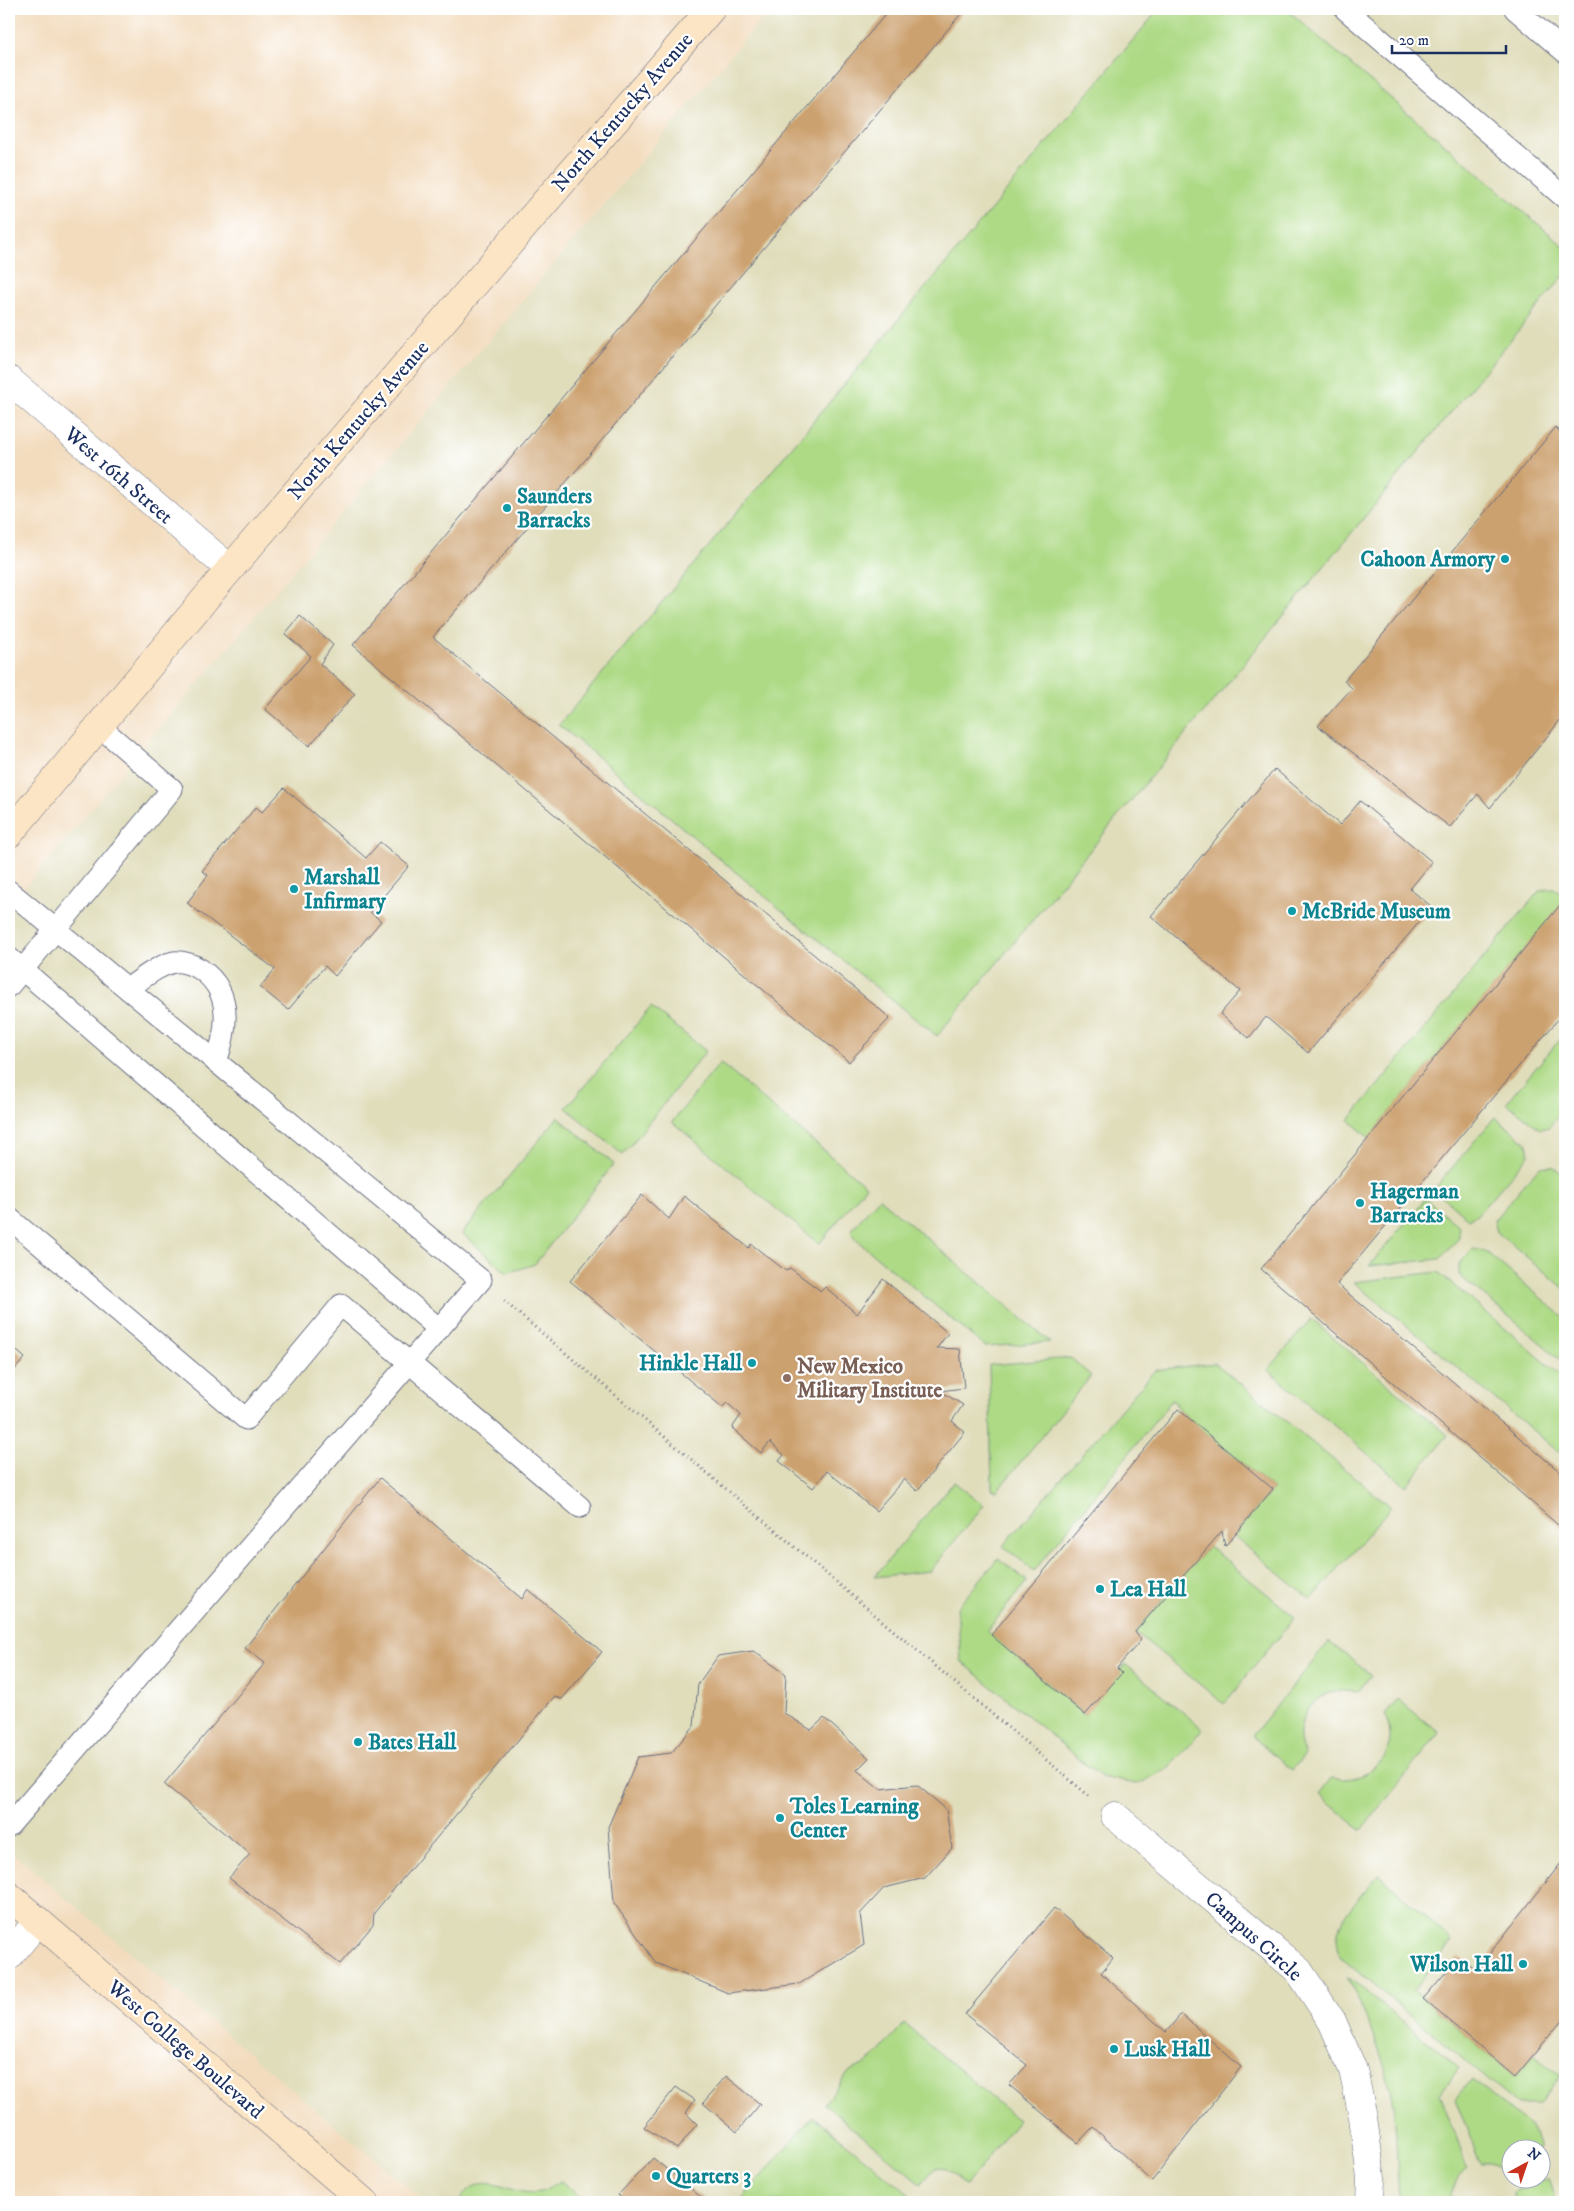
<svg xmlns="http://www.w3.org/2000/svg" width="1574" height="2211" viewBox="0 0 1574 2211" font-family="'IM FELL DW Pica',serif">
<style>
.built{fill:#e0ddbb;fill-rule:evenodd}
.green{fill:#aeda86;stroke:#648472}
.building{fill:#cca170}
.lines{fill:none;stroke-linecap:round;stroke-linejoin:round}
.lane-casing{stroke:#676c80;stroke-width:23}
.street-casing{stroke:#676c80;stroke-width:29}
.secondary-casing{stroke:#676c80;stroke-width:29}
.path{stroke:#676c80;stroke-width:3;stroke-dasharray:1 4;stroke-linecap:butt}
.lane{stroke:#fff;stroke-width:21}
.street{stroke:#fff;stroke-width:28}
.secondary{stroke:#fce5c4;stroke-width:28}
.culture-dot{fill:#0f9aa8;stroke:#fff;stroke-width:2}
.education-dot{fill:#8d6e63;stroke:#fff;stroke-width:2}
.labels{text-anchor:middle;stroke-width:4.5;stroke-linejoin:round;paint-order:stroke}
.street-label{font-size:21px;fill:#1b2f5e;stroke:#fff}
.culture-label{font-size:21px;font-weight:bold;fill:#0d838f;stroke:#fff;text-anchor:start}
.education-label{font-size:21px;font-weight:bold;fill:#785e54;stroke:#fff;text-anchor:start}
</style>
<rect width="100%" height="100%" fill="#fff"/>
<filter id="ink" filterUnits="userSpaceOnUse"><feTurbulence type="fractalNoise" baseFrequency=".02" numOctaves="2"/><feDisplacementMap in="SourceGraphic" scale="10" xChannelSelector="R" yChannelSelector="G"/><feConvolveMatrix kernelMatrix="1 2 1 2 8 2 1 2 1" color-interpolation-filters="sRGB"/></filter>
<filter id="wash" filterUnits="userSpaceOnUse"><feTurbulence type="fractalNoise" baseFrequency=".0096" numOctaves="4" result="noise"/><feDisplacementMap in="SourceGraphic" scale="20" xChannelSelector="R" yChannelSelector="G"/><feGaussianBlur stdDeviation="1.12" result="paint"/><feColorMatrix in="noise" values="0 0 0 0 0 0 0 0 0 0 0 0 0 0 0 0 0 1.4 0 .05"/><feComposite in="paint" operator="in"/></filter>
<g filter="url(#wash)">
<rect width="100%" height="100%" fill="#f3dcbe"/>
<path class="built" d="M770,9H1565V2202H425L9,1850V906ZM1512,2148H1542V2178H1512Z"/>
<g class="green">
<path d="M1159,9H1286L1565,247V274L937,1036C809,935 685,829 559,725Z"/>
<path d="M1555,889L1565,895V900L1369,1138L1349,1120L1540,890Z"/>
<path d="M651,1007L706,1051L623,1155L566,1108Z"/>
<path d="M1563,1036L1565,1037V1108L1549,1127L1540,1129L1506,1103Z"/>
<path d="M720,1063L866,1186L819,1244L672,1122Z"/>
<path d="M558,1117L614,1164L535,1264L507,1273L462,1233Z"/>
<path d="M1495,1117L1527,1143L1529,1155L1477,1215L1468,1219L1434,1189Z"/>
<path d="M1540,1166L1554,1167L1565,1176V1289L1497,1232L1494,1220Z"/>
<path d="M879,1198L1050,1342L985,1347L854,1238L851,1230Z"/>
<path d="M1425,1199L1460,1227L1458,1239L1440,1259L1369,1266Z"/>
<path d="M1472,1249L1485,1251L1565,1318V1363L1459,1275V1265Z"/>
<path d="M1438,1272L1565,1379V1447L1560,1453L1354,1282Z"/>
<path d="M1311,1319L1448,1435L1406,1486L1268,1370Z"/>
<path d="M1071,1358L1091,1376L997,1491L992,1489L989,1365Z"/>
<path d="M1215,1363L1391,1507L1311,1600L1234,1536L1273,1489L1178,1409L1173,1399L1034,1571L1003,1546L1155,1370Z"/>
<path d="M954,1482L984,1505L930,1571L874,1577Z"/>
<path d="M1209,1546L1295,1617L1224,1704L1135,1632Z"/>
<path d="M998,1558L1027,1581L987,1631L1084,1715L1125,1664L1203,1729L1169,1768L1142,1782L1136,1784L1101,1777L961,1661L957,1608Z"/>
<path d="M1329,1642L1371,1675L1358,1692C1348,1691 1336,1690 1327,1694C1305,1702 1292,1735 1305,1754L1292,1770L1252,1736Z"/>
<path d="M1398,1699L1439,1733L1361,1830L1319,1795L1332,1778C1370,1785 1403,1753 1385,1715Z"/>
<path d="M1379,1874L1452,1941L1414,1991L1515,2077L1534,2054L1561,2077L1538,2104H1517L1340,1957C1339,1951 1337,1944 1337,1937C1340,1914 1365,1892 1379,1874Z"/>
<path d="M1347,1976L1459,2068L1440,2094L1468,2168C1454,2180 1456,2183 1450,2198L1437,2202H1399C1396,2157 1398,2108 1384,2065C1375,2034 1361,2005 1347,1976Z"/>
<path d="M904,2023L1018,2120L966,2185L944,2167L935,2168L921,2184L824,2104L850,2071L864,2065L880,2052Z"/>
<path d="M1471,2079L1532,2129L1539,2148H1512V2178L1517,2179L1511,2181C1502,2170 1495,2161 1480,2163L1455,2099Z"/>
<path d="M813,2116L911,2196L906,2202H739Z"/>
<path d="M1548,2179L1556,2202H1515L1514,2192Z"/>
<path d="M561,2181L585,2202H458C486,2163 505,2198 540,2192C547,2191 554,2184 561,2181Z"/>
</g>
<g id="blocks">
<g class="building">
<path d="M890,9H965L586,459L433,637L890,1018L849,1062L353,645Z"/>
<path d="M1556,427L1565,438V714L1490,808L1478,794L1450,827L1318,726L1352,688L1344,681Z"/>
<path d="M300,616L333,645L320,664L355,694L309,746L265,709L311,656L285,634Z"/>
<path d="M1275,769L1340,825L1360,801L1432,862L1410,889L1432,907L1308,1053L1266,1017L1249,1038L1220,1014L1240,991L1151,916Z"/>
<path d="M284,788L366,858L380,842L409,866L370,912L381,921L335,976L325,966L288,1010L260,987L275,969L187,903L208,875L202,871L256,807L262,812Z"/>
<path d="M1565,899V1011L1337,1284L1565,1476V1531L1261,1269Z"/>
<path d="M642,1195L669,1219L684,1196L749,1248L751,1244L786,1271L790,1268L821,1291L825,1287L857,1314L883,1279L948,1333L937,1348L960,1349L964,1388L940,1391L963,1405L952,1421L965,1432L917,1491L904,1479L876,1511L827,1471L813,1488L779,1461L784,1455L770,1442L761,1453L732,1428L741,1415L727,1403L722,1407L570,1281Z"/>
<path d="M9,1344L25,1358L9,1376Z"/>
<path d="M1178,1409L1273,1489L1225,1546L1222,1531L1135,1632L1141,1640L1117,1668L1122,1673L1085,1715L991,1635Z"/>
<path d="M380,1478L522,1599L528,1589L602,1652L562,1699L554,1697L374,1913L373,1925L340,1964L229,1878L250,1854L164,1784L265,1663L245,1648Z"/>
<path d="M753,1651L786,1674L784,1713L811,1730L824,1718L869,1758L857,1770L880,1789L917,1785L946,1809L952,1848L925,1878L884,1888L860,1914L864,1945L799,1984L728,1993L656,1963L614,1903L608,1827L638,1757L671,1753L694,1726L698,1684L718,1656Z"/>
<path d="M1565,1805V1819L1559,1813Z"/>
<path d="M1565,1858V2017L1515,2077L1423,1999L1459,1957L1476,1971Z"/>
<path d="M1054,1908L1113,1958L1101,1973L1166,2032L1181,2014L1241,2067L1152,2181L1093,2127L1078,2143L1009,2085L1027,2065L965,2014Z"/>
<path d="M726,2076L760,2104L737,2132L703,2103Z"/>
<path d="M676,2087L695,2100L686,2113L697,2124L677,2149L644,2127Z"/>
<path d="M653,2158L707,2202H626L618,2195Z"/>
</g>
</g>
</g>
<g filter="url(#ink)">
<use href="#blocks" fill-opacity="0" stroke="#676c80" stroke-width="1"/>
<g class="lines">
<defs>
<g id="lane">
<path d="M1345,9L1565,198"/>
<path d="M1515,9L1565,52"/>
<path d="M9,891L481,1280L9,1826"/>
<path d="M9,958L439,1329"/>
<path d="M9,986L172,789L99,726"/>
<path d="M128,989C141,979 157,966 174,962C182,961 194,965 200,969C233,991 228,1029 216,1062"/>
<path d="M9,1218L246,1419L341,1305L580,1507"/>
</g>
<g id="street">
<path d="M9,380L230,569"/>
<path d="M1115,1816L1299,1971L1332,2021L1353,2070L1363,2117L1371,2178L1370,2202"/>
<path d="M9,1956L38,1921"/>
</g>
<g id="secondary">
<path d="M9,834L230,569L711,9"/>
<path d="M9,1896L364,2202"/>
</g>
</defs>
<use href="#lane" class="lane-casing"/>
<use href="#street" class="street-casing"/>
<use href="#secondary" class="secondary-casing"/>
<path class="path" d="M504,1301L1089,1796"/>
<use href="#lane" class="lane"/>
<use href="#street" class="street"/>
<use href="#secondary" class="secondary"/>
</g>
</g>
<g class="culture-dot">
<circle cx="507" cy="508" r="5"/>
<circle cx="1505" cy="559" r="5"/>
<circle cx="294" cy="889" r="5"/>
<circle cx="1292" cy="911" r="5"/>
<circle cx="1360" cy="1203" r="5"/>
<circle cx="752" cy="1363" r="5"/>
<circle cx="1100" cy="1589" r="5"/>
<circle cx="358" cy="1742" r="5"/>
<circle cx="780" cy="1818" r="5"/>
<circle cx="1523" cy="1964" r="5"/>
<circle cx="1114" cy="2049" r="5"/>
<circle cx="656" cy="2176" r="5"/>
</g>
<circle class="education-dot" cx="787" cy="1378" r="5"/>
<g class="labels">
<g class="street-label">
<text transform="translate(622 112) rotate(-49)" y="7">North Kentucky Avenue</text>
<text transform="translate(358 420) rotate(-49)" y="7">North Kentucky Avenue</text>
<text transform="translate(119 475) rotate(41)" y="7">West 16th Street</text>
<text transform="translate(1254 1936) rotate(42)" y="7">Campus Circle</text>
<text transform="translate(186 2049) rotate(41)" y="7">West College Boulevard</text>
</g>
<g class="culture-label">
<text x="517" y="503">Saunders<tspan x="517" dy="24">Barracks</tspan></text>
<text x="1495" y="566" text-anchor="end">Cahoon Armory</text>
<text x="304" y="884">Marshall<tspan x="304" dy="24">Infirmary</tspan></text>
<text x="1302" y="918">McBride Museum</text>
<text x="1370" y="1198">Hagerman<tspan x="1370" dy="24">Barracks</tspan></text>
<text x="742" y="1370" text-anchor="end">Hinkle Hall</text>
<text x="1110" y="1596">Lea Hall</text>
<text x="368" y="1749">Bates Hall</text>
<text x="790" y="1813">Toles Learning<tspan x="790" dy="24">Center</tspan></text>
<text x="1513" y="1971" text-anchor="end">Wilson Hall</text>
<text x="1124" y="2056">Lusk Hall</text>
<text x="666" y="2183">Quarters 3</text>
</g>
<g class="education-label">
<text x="797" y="1373">New Mexico<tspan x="797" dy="24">Military Institute</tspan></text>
</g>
</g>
<rect width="1574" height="2211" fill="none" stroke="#fff" stroke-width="30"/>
<g transform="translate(1526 2164) rotate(40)"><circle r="24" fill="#ffffff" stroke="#a4acbf"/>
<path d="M0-4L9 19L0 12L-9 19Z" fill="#c8321e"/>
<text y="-8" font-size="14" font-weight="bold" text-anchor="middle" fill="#1b2f5e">N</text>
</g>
<path d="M1392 45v8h114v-8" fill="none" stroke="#1b2f5e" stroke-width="2.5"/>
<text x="1399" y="45" font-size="15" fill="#1b2f5e" stroke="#ffffff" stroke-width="4" paint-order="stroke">20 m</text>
</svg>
